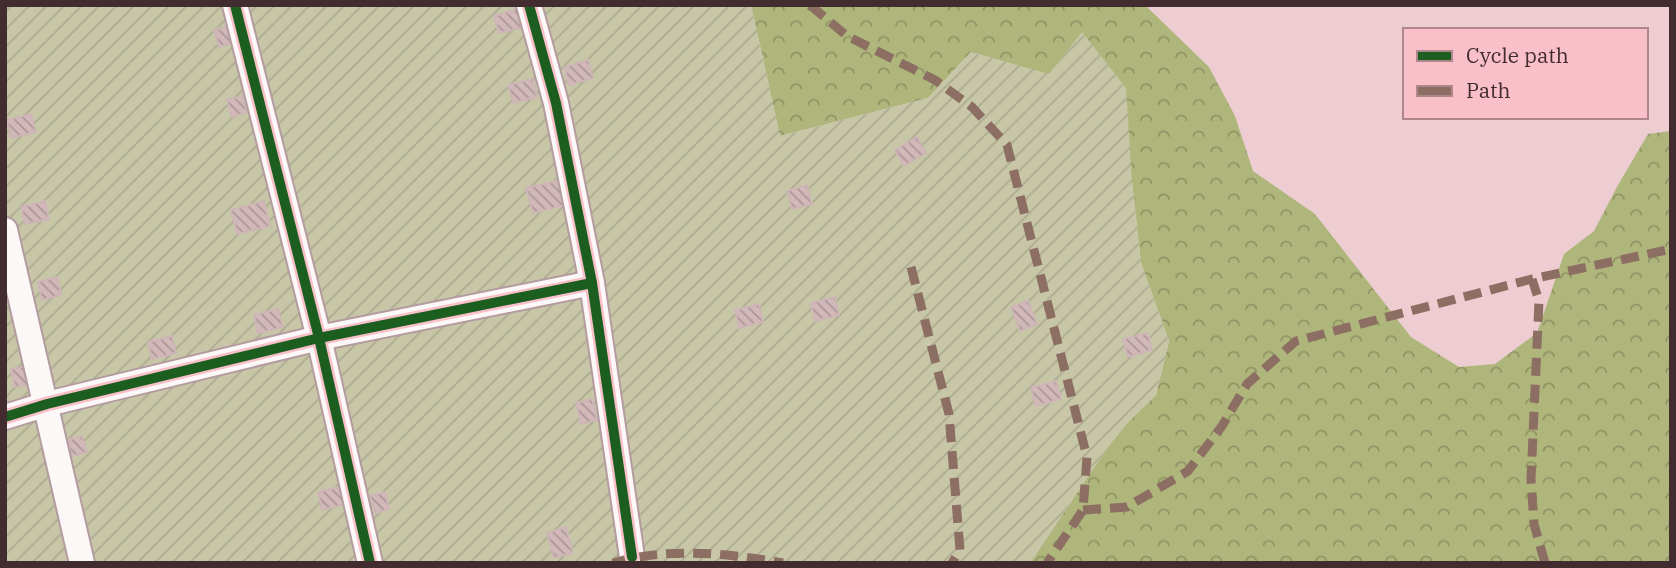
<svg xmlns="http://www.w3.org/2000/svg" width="1676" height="568" viewBox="0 0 1676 568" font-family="'IBM Plex Serif',serif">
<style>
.forest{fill:url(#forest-crowns)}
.garden{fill:url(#garden-furrows)}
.building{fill:url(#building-back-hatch);stroke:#ceb5b6;stroke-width:2}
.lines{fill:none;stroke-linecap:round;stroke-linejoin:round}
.street-casing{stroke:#b39b9f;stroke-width:28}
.street{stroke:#fcf8f8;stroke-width:24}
.quiet{stroke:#8d6e63;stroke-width:9;stroke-dasharray:18 9;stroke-linecap:butt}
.cycleway-casing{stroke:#fac0ca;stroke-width:15}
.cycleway{stroke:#1b5e20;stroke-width:10}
</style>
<defs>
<pattern id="forest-crowns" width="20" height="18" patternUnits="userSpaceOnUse" patternTransform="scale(1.75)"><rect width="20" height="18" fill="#afb67b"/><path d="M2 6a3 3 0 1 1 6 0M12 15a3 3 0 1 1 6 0" fill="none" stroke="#909465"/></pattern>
<pattern id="garden-furrows" width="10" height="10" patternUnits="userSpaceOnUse" patternTransform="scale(1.75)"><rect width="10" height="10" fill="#c7c7a7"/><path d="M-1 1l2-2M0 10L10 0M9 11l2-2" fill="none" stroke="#acab90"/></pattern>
<pattern id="building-back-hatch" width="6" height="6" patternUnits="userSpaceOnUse" patternTransform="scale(1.75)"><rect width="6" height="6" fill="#d2b8b9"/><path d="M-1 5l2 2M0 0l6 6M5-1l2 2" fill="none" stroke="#ac9697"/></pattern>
</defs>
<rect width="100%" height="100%" fill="#edcdd2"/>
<path class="forest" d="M751,5H1145L1209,67L1235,116L1253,171L1315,214L1411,337L1459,367L1495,364L1537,333L1564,254L1594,231L1618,185L1648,134L1671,131V563H1030L1107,448L1128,422L1156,395L1169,341L1141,263L1132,182L1049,75L971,52L928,98L780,136Z"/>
<path class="garden" d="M5,5H751L780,136L928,98L971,52L1049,74L1082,32L1126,88L1132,182L1141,263L1169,341L1156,395L1128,422L1107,448L1030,563H5Z"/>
<g class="building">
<path d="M518,9L523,27L499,33L494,16Z"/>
<path d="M229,26L234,42L219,47L214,30Z"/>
<path d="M588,60L593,78L569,85L564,67Z"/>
<path d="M533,79L537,97L513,103L508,85Z"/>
<path d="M242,96L247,112L232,117L227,100Z"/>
<path d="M31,114L36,132L11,138L7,120Z"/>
<path d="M917,137L926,153L904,166L895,150Z"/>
<path d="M560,180L566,205L533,213L526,188Z"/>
<path d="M807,185L812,204L792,209L787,191Z"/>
<path d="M45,201L49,219L25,224L21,207Z"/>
<path d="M264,201L270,226L237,234L231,210Z"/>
<path d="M57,277L61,295L42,300L38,282Z"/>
<path d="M835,297L839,315L815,321L811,303Z"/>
<path d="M1028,301L1037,324L1020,331L1011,307Z"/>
<path d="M759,304L763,322L739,328L735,310Z"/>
<path d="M278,309L283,327L258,333L254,315Z"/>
<path d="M1148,333L1152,350L1128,357L1123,339Z"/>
<path d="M172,336L176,353L152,359L148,342Z"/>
<path d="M31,365L35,383L15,387L11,369Z"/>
<path d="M1056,381L1061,399L1036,406L1031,388Z"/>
<path d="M592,399L597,420L581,424L576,403Z"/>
<path d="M82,436L87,452L72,456L67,440Z"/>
<path d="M342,486L346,504L322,510L318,492Z"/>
<path d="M385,492L389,509L375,513L370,496Z"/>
<path d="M566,527L573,553L554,558L547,533Z"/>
</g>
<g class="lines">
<defs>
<g id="street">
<path d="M235,5L319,338L370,563"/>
<path d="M529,5L556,103L592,283L632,557"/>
<path d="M5,230L82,563"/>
<path d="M5,417L47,404L319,338L592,283"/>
</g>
</defs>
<use href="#street" class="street-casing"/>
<use href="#street" class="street"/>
<g class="quiet">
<path d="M810,5L847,36L935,80L972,107L1007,145L1087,457L1083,510L1047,563"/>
<path d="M911,267L949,414L960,550L952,563"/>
<path d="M1083,510L1127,507L1188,471L1222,426L1247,384L1296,341L1532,279"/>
<path d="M613,563C668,547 727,553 783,563"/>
<path d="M1545,563L1534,524L1531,479L1539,301L1532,279L1671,249"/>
</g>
<defs>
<g id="cycleway">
<path d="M235,5L319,338L370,563"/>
<path d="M529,5L556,103L592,283L632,557"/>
<path d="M5,417L47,404L319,338L592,283"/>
</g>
</defs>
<use href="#cycleway" class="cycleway-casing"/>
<use href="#cycleway" class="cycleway"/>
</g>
<rect width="1676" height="568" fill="none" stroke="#422c30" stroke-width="14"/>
<rect x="1403" y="28" width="245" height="91" fill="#fac0ca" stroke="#b0858c" stroke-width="2"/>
<rect x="1417" y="51" width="35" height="10" fill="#1b5e20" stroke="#b0858c" stroke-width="2"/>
<text x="1466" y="63" font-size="21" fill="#422c30">Cycle path</text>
<rect x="1417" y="86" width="35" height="10" fill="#8d6e63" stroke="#b0858c" stroke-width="2"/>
<text x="1466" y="98" font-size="21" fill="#422c30">Path</text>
</svg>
